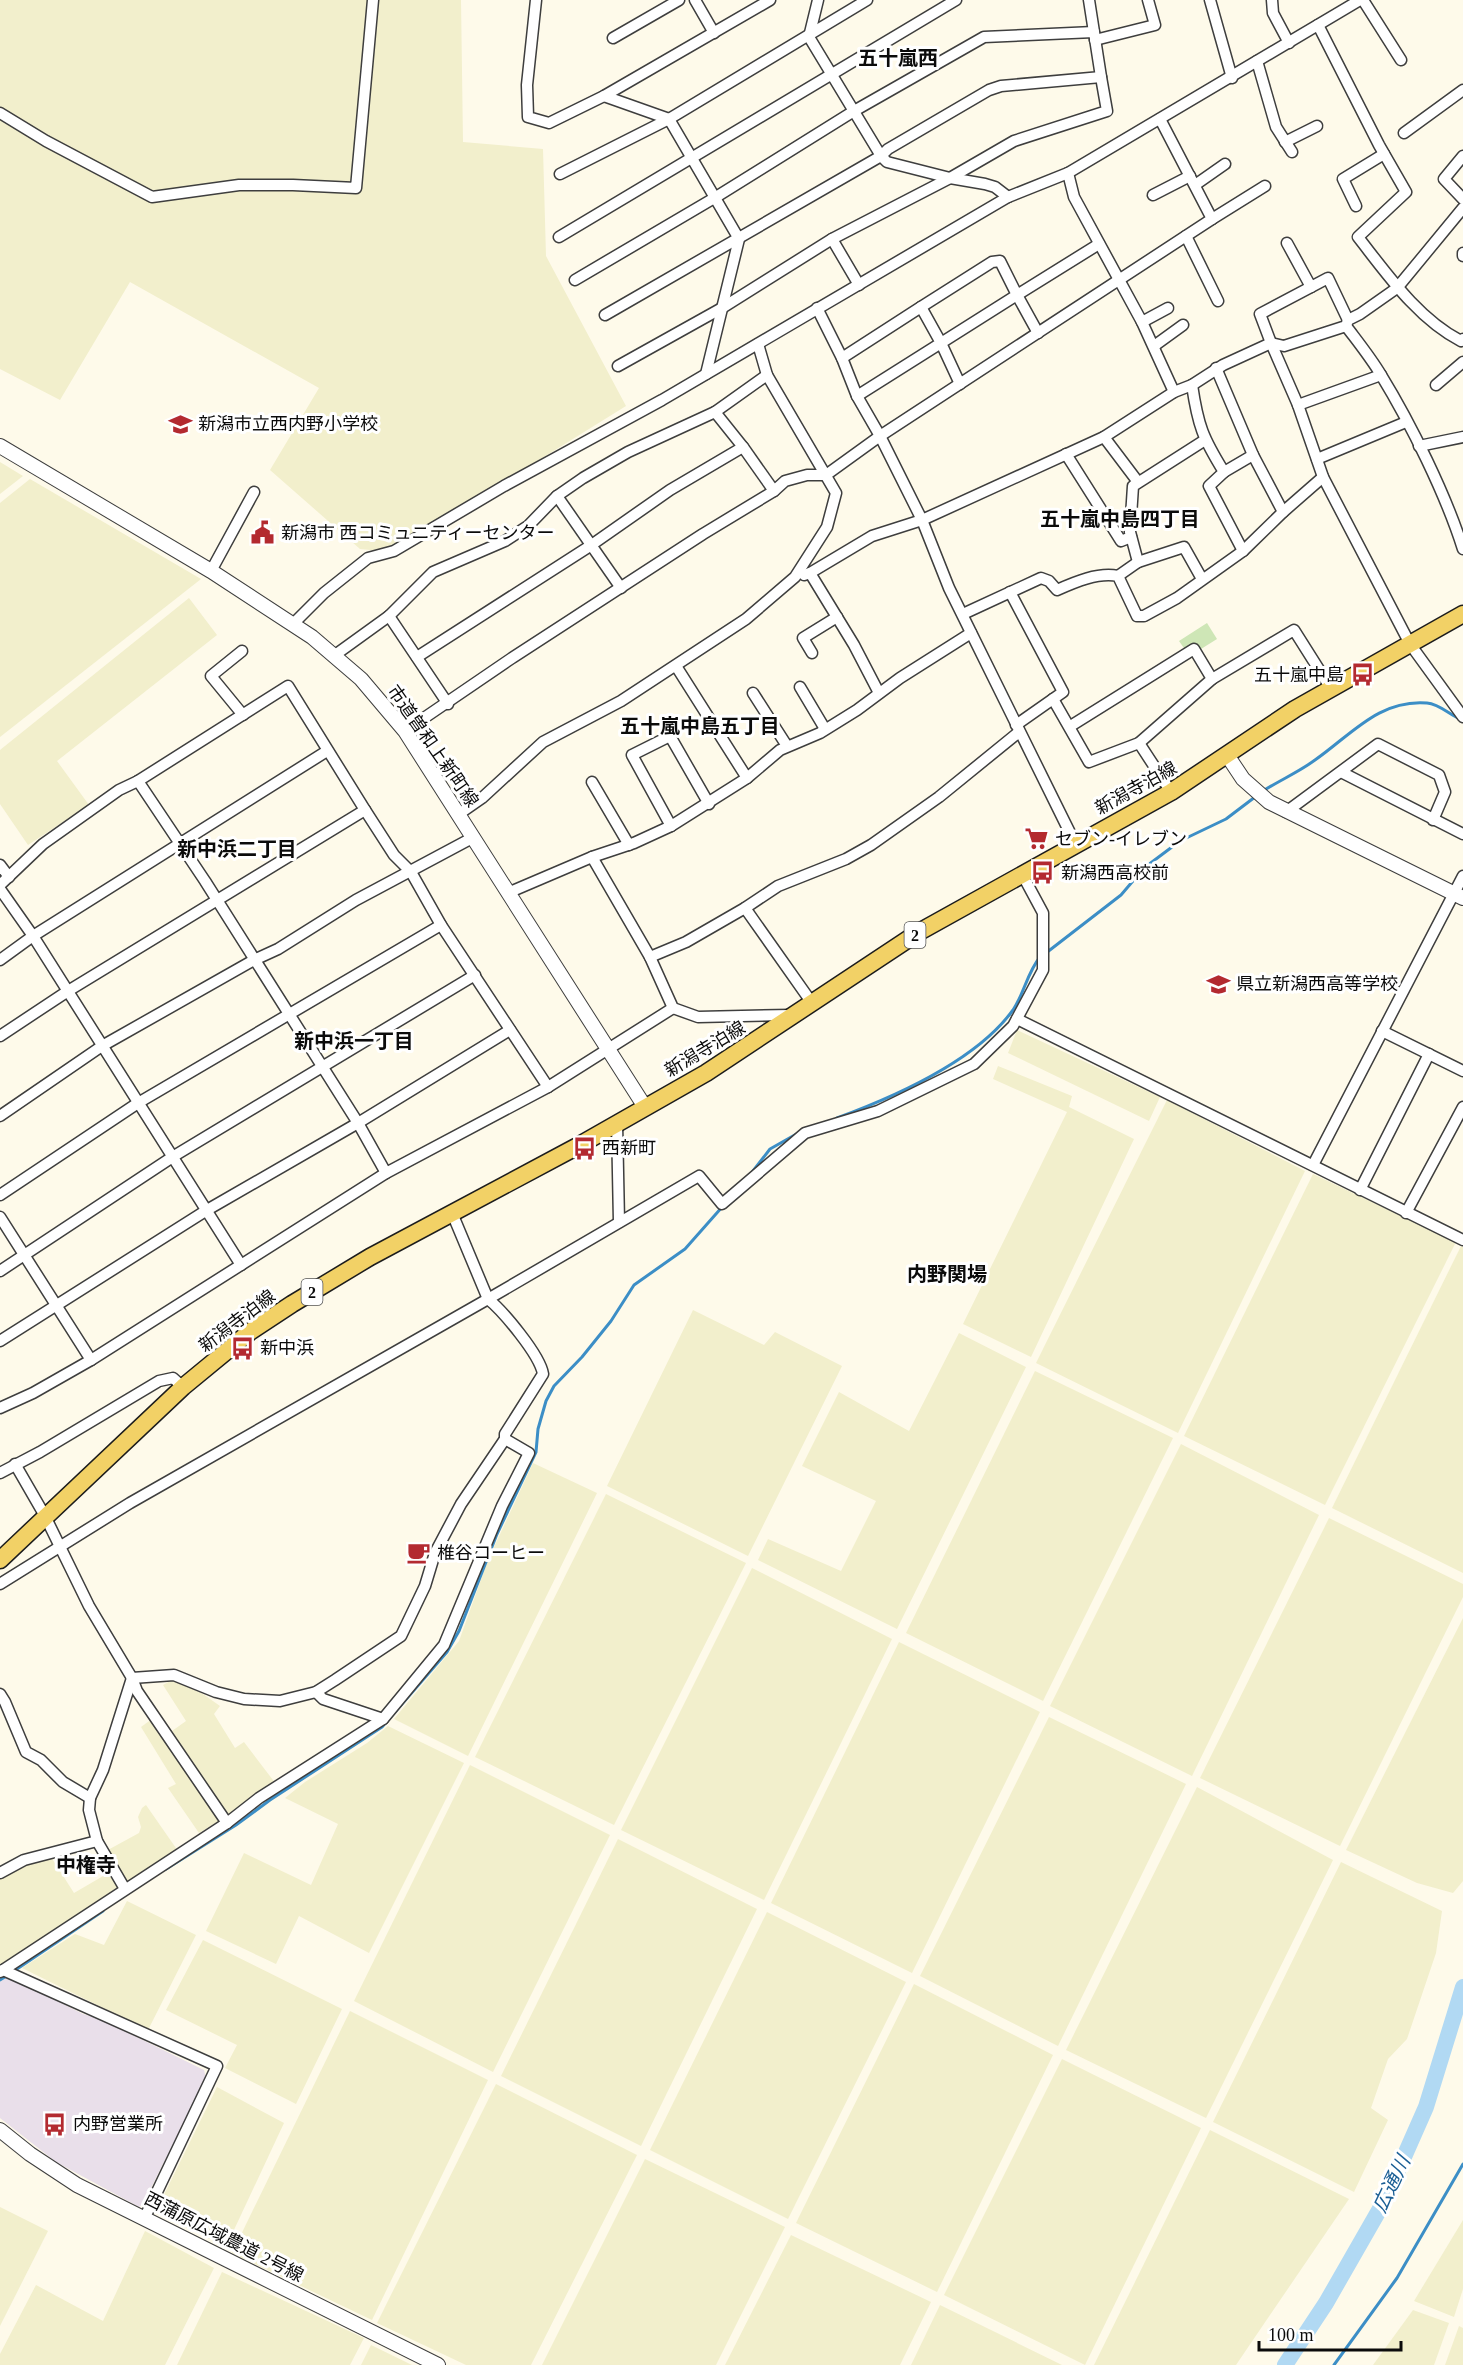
<svg xmlns="http://www.w3.org/2000/svg" width="1463" height="2365" viewBox="0 0 1463 2365" font-family="'Times New Roman','Noto Sans JP',serif">
<style>
.industrial{fill:#e9dfea}
.farmland{fill:#f2efcc}
.green{fill:#cee6b6}
.lines{fill:none;stroke-linecap:round;stroke-linejoin:round}
.stream{stroke:#3c8ec6;stroke-width:3}
.river{stroke:#b1d9f3;stroke-width:16}
.minor-casing{stroke:#3e3e3e;stroke-width:13}
.tertiary-casing{stroke:#3e3e3e;stroke-width:16}
.primary-casing{stroke:#1c1c1c;stroke-width:19}
.minor{stroke:#fff;stroke-width:10}
.tertiary{stroke:#fff;stroke-width:14}
.primary{stroke:#f2d166;stroke-width:16}
.labels{text-anchor:middle;stroke-width:6;stroke-linejoin:round;paint-order:stroke}
.shield{fill:#fff;stroke:#545454;stroke-width:1.5}
.shield-label{font-size:16px;font-weight:bold;fill:#0b0b0b}
.poi-label{font-size:18px;fill:#0b0b0b;stroke:#fff;text-anchor:start}
.street-label{font-size:18px;fill:#0b0b0b;stroke:#fff}
.neighbourhood-label{font-size:20px;font-weight:bold;fill:#0b0b0b;stroke:#fff}
.water-label{font-size:20px;font-style:italic;fill:#1b5f95;stroke:#fff}
</style>
<rect width="100%" height="100%" fill="#fefaea"/>
<path class="industrial" d="M8,1976L83,2014L100,2019L204,2070L206,2078L143,2204L139,2207L56,2162L0,2118V1982Z"/>
<g class="farmland">
<path d="M0,0H461L463,142L543,149L546,256L626,406L391,552L360,549L270,470L319,388L130,282L60,400L0,369Z"/>
<path d="M0,462L23,476L0,494Z"/>
<path d="M30,479L201,579L0,737V503Z"/>
<path d="M189,598L217,635L57,761L89,805L28,845L0,804V750Z"/>
<path d="M1017,1030L1160,1097L1149,1121L1008,1053Z"/>
<path d="M998,1066L1072,1096L1069,1107L1134,1139L1031,1357L963,1324L1067,1112L993,1079Z"/>
<path d="M1167,1100L1305,1171L1178,1433L1036,1363Z"/>
<path d="M1313,1174L1456,1242L1325,1505L1184,1436Z"/>
<path d="M1461,1246L1463,1247V1573L1332,1508Z"/>
<path d="M693,1310L764,1345L775,1332L842,1366L748,1556L607,1486Z"/>
<path d="M959,1333L1026,1367L897,1629L758,1560L768,1539L841,1571L876,1501L802,1466L839,1392L909,1431Z"/>
<path d="M1035,1371L1173,1438L1043,1701L906,1633Z"/>
<path d="M1181,1444L1319,1515L1192,1776L1050,1706Z"/>
<path d="M533,1463L597,1493L468,1756L394,1719L459,1641L488,1560Z"/>
<path d="M606,1494L746,1563L614,1825L475,1757Z"/>
<path d="M1329,1518L1463,1584V1597L1340,1846L1200,1778Z"/>
<path d="M752,1568L892,1639L764,1900L621,1830Z"/>
<path d="M1463,1618V1881L1453,1893L1417,1883L1346,1850Z"/>
<path d="M899,1642L1040,1712L912,1973L771,1903Z"/>
<path d="M172,1680L203,1694L220,1706L214,1714L235,1748L244,1742L276,1784L229,1816L172,1731L186,1721L163,1685Z"/>
<path d="M1049,1717L1186,1784L1058,2046L920,1976Z"/>
<path d="M152,1719L222,1819L199,1833L168,1788L176,1784L141,1727Z"/>
<path d="M388,1726L464,1763L369,1953L299,1916L276,1964L206,1931L244,1853L311,1885L338,1824L285,1798L305,1782L367,1743Z"/>
<path d="M470,1765L610,1835L493,2072L354,2001Z"/>
<path d="M1197,1787L1333,1860L1206,2118L1066,2050Z"/>
<path d="M146,1805L178,1851L127,1884L106,1851L139,1833L141,1827L138,1817L142,1808Z"/>
<path d="M618,1839L757,1909L641,2146L501,2076Z"/>
<path d="M51,1857L74,1893L110,1872L121,1887L0,1968V1878L27,1863Z"/>
<path d="M1341,1862L1442,1911L1436,1953L1407,2039L1388,2059L1371,2108L1388,2120L1354,2192L1213,2122Z"/>
<path d="M127,1901L196,1935L148,2030L22,1968L75,1934L104,1945Z"/>
<path d="M767,1912L906,1982L788,2219L650,2150Z"/>
<path d="M203,1940L342,2009L296,2104L225,2068L237,2045L166,2010Z"/>
<path d="M914,1984L1053,2055L937,2292L796,2223Z"/>
<path d="M350,2011L488,2080L372,2320L232,2253Z"/>
<path d="M1062,2059L1201,2128L1085,2365L944,2295Z"/>
<path d="M496,2084L637,2155L531,2365H466L377,2323Z"/>
<path d="M217,2087L284,2123L226,2247L155,2213Z"/>
<path d="M1210,2130L1349,2199L1236,2365H1094Z"/>
<path d="M645,2159L785,2227L716,2365H542Z"/>
<path d="M0,2207L48,2231L0,2326Z"/>
<path d="M1463,2220V2289L1454,2317L1414,2301Z"/>
<path d="M145,2231L214,2268L165,2365H0V2354L36,2285L103,2321Z"/>
<path d="M791,2235L931,2302L900,2365H725Z"/>
<path d="M222,2272L364,2338L350,2365H177Z"/>
<path d="M940,2305L1062,2365H911Z"/>
<path d="M1413,2310L1449,2323L1434,2365H1373Z"/>
<path d="M1459,2326L1463,2328V2365H1445Z"/>
<path d="M371,2345L412,2365H361Z"/>
</g>
<path class="green" d="M1207,623L1217,639L1201,649L1197,644L1186,651L1179,641Z"/>
<g class="lines">
<g class="stream">
<path d="M1263,791C1280,780 1299,772 1315,760C1351,735 1379,699 1427,703C1439,704 1449,714 1460,719"/>
<path d="M1046,953L1121,895L1144,868L1180,841L1226,819L1255,797"/>
<path d="M837,1118C894,1097 976,1061 1013,1010C1024,994 1027,973 1040,957"/>
<path d="M753,1171L770,1149L800,1132"/>
<path d="M166,1869L236,1825L270,1800L382,1727L447,1652L459,1631L497,1534L536,1452L538,1429L546,1401L554,1386L582,1357L611,1321L634,1285L685,1249L723,1206"/>
<path d="M14,1971L103,1911"/>
<path d="M0,1980L8,1975"/>
<path d="M1334,2365L1397,2278L1463,2164"/>
</g>
<path class="river" d="M1285,2365L1326,2303L1385,2200L1426,2107L1463,1987"/>
<defs>
<g id="minor">
<path d="M536,0L527,85L528,117L549,123L604,96L770,0"/>
<path d="M695,0L714,33"/>
<path d="M818,0L809,37L881,156L887,162L950,178L985,184L995,187L1008,197"/>
<path d="M1210,0L1232,78"/>
<path d="M1272,0L1273,13L1289,43"/>
<path d="M1363,0L1401,60"/>
<path d="M1318,25L1379,145L1406,192L1358,237C1387,274 1418,319 1461,341L1463,339"/>
<path d="M613,38L679,0"/>
<path d="M1095,40L1155,25L1148,0"/>
<path d="M1257,61L1276,127L1292,152"/>
<path d="M604,96L669,119L739,239L706,374"/>
<path d="M0,113L46,141L152,197L239,185H293L356,188L373,0"/>
<path d="M1404,133L1463,90"/>
<path d="M1285,142L1317,126"/>
<path d="M1463,156L1444,179L1463,199"/>
<path d="M1068,173L1074,197L1142,322L1174,392"/>
<path d="M560,174L669,119L867,0"/>
<path d="M1195,185L1225,164"/>
<path d="M1153,195L1190,176"/>
<path d="M1356,206L1343,179L1384,154"/>
<path d="M1212,219L1265,186"/>
<path d="M1186,236L1218,301"/>
<path d="M559,237L956,0"/>
<path d="M832,239L859,285"/>
<path d="M1287,243L1311,287"/>
<path d="M1463,253V256"/>
<path d="M575,280L716,197L854,111L984,37L1094,32"/>
<path d="M921,307L992,262L1000,261L1017,295L941,343L960,384"/>
<path d="M817,308L842,358L857,396L880,436L922,520L949,588L1076,845"/>
<path d="M605,315L881,156L888,149L989,90L1001,86L1101,77L1089,0"/>
<path d="M1348,320L1328,278L1260,314L1271,343L1298,405L1323,477L1410,644L1463,717"/>
<path d="M1142,322L1168,308"/>
<path d="M1346,326C1358,342 1371,358 1381,375C1411,424 1446,495 1463,549"/>
<path d="M1038,333L1017,295L1099,244"/>
<path d="M758,344L767,375"/>
<path d="M1154,346L1183,325"/>
<path d="M842,358L921,307L941,343L857,396"/>
<path d="M618,366L722,308L832,239L950,178L1014,141L1107,111L1101,77"/>
<path d="M1216,368L1253,455L1283,512"/>
<path d="M1192,385C1198,426 1203,438 1224,472L1209,486L1243,551"/>
<path d="M1436,385L1463,362"/>
<path d="M1298,405L1381,375"/>
<path d="M1104,437L1138,482"/>
<path d="M1419,446L1463,437"/>
<path d="M743,447L774,491"/>
<path d="M1066,454L1121,541L1131,537"/>
<path d="M1317,459L1406,422"/>
<path d="M1224,472L1253,455"/>
<path d="M557,496L621,588"/>
<path d="M1138,562L1184,547L1202,579"/>
<path d="M211,571L254,492"/>
<path d="M810,573L872,536L922,520L1104,437L1174,392L1192,385L1223,365L1271,343L1284,346L1346,326L1348,320L1360,314L1397,288L1463,208"/>
<path d="M804,575L810,573L854,645L879,693"/>
<path d="M1118,576L1138,562L1130,532L1133,486L1205,440"/>
<path d="M1010,592L1063,692L1016,725"/>
<path d="M963,614L1041,578L1049,581L1057,590C1075,582 1098,572 1118,576L1137,616H1144L1177,598L1243,551L1283,512L1323,477"/>
<path d="M389,616L448,704"/>
<path d="M293,624L324,593L368,558L394,551L504,486L662,400L1008,197L1068,173L1360,0"/>
<path d="M242,651L211,676L243,715"/>
<path d="M812,653L803,638L837,617"/>
<path d="M335,655L389,616L433,572L505,541L528,526L557,496L583,478L628,452L715,412L743,447L670,490L590,546L417,657"/>
<path d="M676,666L747,778"/>
<path d="M1212,679L1294,630L1330,687"/>
<path d="M800,687L825,729"/>
<path d="M753,693L787,746"/>
<path d="M1053,699L1089,762L1139,743L1212,679L1194,649L1069,727"/>
<path d="M405,731L512,658L703,534L774,491L785,481L807,475H826L880,436L1212,219L1160,119"/>
<path d="M1139,743L1171,792"/>
<path d="M1341,772L1463,834"/>
<path d="M138,781L205,881L358,1123L386,1173"/>
<path d="M592,782L629,845"/>
<path d="M1286,812L1378,744L1439,775L1445,792L1433,820"/>
<path d="M459,814L482,798L543,742L621,701L746,619L795,577L827,527L836,493L767,375L715,412"/>
<path d="M671,826L632,755L670,736L709,804"/>
<path d="M592,857L650,957L673,1008L698,1017L791,1015"/>
<path d="M0,865L9,877"/>
<path d="M0,885L43,844L119,790L138,781L288,686L365,810L394,855L411,872L441,925L548,1087"/>
<path d="M0,889L33,936L241,1265"/>
<path d="M510,892L592,857L634,843L671,826L747,778L780,750L820,733L857,710L900,678L971,633"/>
<path d="M745,908L812,1003"/>
<path d="M650,957L686,942L745,908L778,886L846,859L871,845L939,797L1019,732"/>
<path d="M0,960L33,936L327,751"/>
<path d="M1017,1019L1463,1240"/>
<path d="M1382,1031L1463,1071"/>
<path d="M0,1036L68,991L365,810"/>
<path d="M0,1116L102,1046L254,960L278,949L356,900L474,837"/>
<path d="M617,1123L619,1222"/>
<path d="M1313,1165L1463,876"/>
<path d="M1360,1190L1429,1054"/>
<path d="M0,1195L138,1103L441,925"/>
<path d="M1406,1213L1463,1107"/>
<path d="M0,1217L91,1360"/>
<path d="M0,1271L174,1156L475,975"/>
<path d="M0,1341L207,1210L358,1123L510,1030"/>
<path d="M0,1408L33,1393L91,1360L386,1173L548,1087L673,1008"/>
<path d="M15,1464L45,1516L89,1606L132,1678L137,1691L227,1823"/>
<path d="M0,1473L40,1452L159,1381L173,1378L183,1387"/>
<path d="M0,1584L130,1503L488,1299L699,1176L722,1204L805,1133L878,1111L974,1064L1013,1026L1043,970V913L1022,874"/>
<path d="M132,1678L174,1675L216,1692L244,1699L280,1701L316,1692L335,1680L401,1636L425,1586L435,1553L461,1504L505,1439V1434L543,1374C540,1355 503,1311 488,1299L452,1213"/>
<path d="M316,1692L323,1699L383,1719"/>
<path d="M0,1694L5,1702L26,1752L41,1760L63,1782L90,1798"/>
<path d="M0,1873L24,1860L97,1841"/>
<path d="M125,1889L97,1841L89,1810L90,1798L103,1770L132,1678"/>
<path d="M3,1970L217,2066L145,2217"/>
<path d="M0,1972L227,1823L259,1798L383,1719L444,1645L502,1506L529,1453L505,1439"/>
</g>
<g id="tertiary">
<path d="M0,446L211,571L312,637L361,679L405,731L645,1107"/>
<path d="M1227,755L1243,779L1269,802L1463,898"/>
<path d="M0,2130L30,2154L77,2185L438,2365"/>
</g>
<path id="primary" d="M0,1560L183,1387L251,1331L292,1304L370,1257L576,1147L706,1073L919,932L1171,792L1295,709L1463,614"/>
</defs>
<use href="#minor" class="minor-casing"/>
<use href="#tertiary" class="tertiary-casing"/>
<use href="#primary" class="primary-casing"/>
<use href="#minor" class="minor"/>
<use href="#tertiary" class="tertiary"/>
<use href="#primary" class="primary"/>
</g>
<defs>
<symbol id="school-bare" viewBox="-9 -9 18 18"><path d="M0-5L7-2L0 1L-7-2ZM-4 1L0 2.5L4 1V4Q0 6-4 4Z" fill="#b32a30" stroke="#fff" stroke-width="2.5" paint-order="stroke"/></symbol>
<symbol id="civic-bare" viewBox="-9 -9 18 18"><path d="M-.6-6.5H3V-4.5H.6V-3L4-1V1h2V6H-6V1h2V-1L-.6-3ZM-1.2 2.5V6h2.4V2.5Z" fill="#b32a30" stroke="#fff" stroke-width="2.5" paint-order="stroke"/></symbol>
<symbol id="bus-bare" viewBox="-9 -9 18 18"><path d="M-5-6H5V4H4V6H2V4H-2V6H-4V4H-5ZM-3.5-4V0h7V-4ZM-3.5 1.2v1.5H-2V1.2ZM2 1.2v1.5H3.5V1.2Z" fill="#b32a30" stroke="#fff" stroke-width="2.5" paint-order="stroke"/></symbol>
<symbol id="supermarket-bare" viewBox="-9 -9 18 18"><path d="M-6-5.5h2.5l.6 2H6L4.5 2H-2.5L-4.4-4H-6ZM-1.5 3.2a1.3 1.3 0 1 0 .1 0ZM3 3.2a1.3 1.3 0 1 0 .1 0Z" fill="#b32a30" stroke="#fff" stroke-width="2.5" paint-order="stroke"/></symbol>
<symbol id="cafe-bare" viewBox="-9 -9 18 18"><path d="M-5.5-4.5H6V0H3Q3 3.5 0 3.5H-2.5Q-5.5 3.5-5.5 0ZM3-3.2v2h1.7v-2ZM-6 4.5H4V6H-6Z" fill="#b32a30" stroke="#fff" stroke-width="2.5" paint-order="stroke"/></symbol>
</defs>
<g fill-rule="evenodd">
<use href="#school-bare" x="164" y="408" width="33" height="33"/>
<use href="#civic-bare" x="246" y="516" width="33" height="33"/>
<use href="#bus-bare" x="1346" y="658" width="33" height="33"/>
<use href="#supermarket-bare" x="1020" y="822" width="33" height="33"/>
<use href="#bus-bare" x="1026" y="856" width="33" height="33"/>
<use href="#school-bare" x="1202" y="968" width="33" height="33"/>
<use href="#bus-bare" x="568" y="1132" width="33" height="33"/>
<use href="#bus-bare" x="226" y="1332" width="33" height="33"/>
<use href="#cafe-bare" x="402" y="1536" width="33" height="33"/>
<use href="#bus-bare" x="38" y="2108" width="33" height="33"/>
</g>
<g class="labels">
<g class="shield">
<rect x="904.5" y="922" width="21" height="26" rx="4.5"/>
<rect x="301.5" y="1279" width="21" height="26" rx="4.5"/>
</g>
<g class="shield-label">
<text x="915" y="941">2</text>
<text x="312" y="1298">2</text>
</g>
<g class="poi-label">
<text x="198" y="430">新潟市立西内野小学校</text>
<text x="281" y="539">新潟市 西コミュニティーセンター</text>
<text x="1344" y="681" text-anchor="end">五十嵐中島</text>
<text x="1055" y="845">セブン-イレブン</text>
<text x="1061" y="879">新潟西高校前</text>
<text x="1236" y="990">県立新潟西高等学校</text>
<text x="602" y="1154">西新町</text>
<text x="260" y="1354">新中浜</text>
<text x="437" y="1559">椎谷コーヒー</text>
<text x="73" y="2130">内野営業所</text>
</g>
<g class="street-label">
<text transform="translate(433 746) rotate(55)" y="6">市道曽和上新町線</text>
<text transform="translate(1136 788) rotate(-29)" y="6">新潟寺泊線</text>
<text transform="translate(705 1049) rotate(-31)" y="6">新潟寺泊線</text>
<text transform="translate(237 1321) rotate(-37)" y="6">新潟寺泊線</text>
<text transform="translate(224 2237) rotate(27)" y="6">西蒲原広域農道 2号線</text>
</g>
<g class="neighbourhood-label">
<text x="898" y="65">五十嵐西</text>
<text x="1120" y="526">五十嵐中島四丁目</text>
<text x="700" y="733">五十嵐中島五丁目</text>
<text x="237" y="856">新中浜二丁目</text>
<text x="354" y="1048">新中浜一丁目</text>
<text x="947" y="1281">内野関場</text>
<text x="86" y="1872">中権寺</text>
</g>
<g class="water-label">
<text transform="translate(1391 2184) rotate(-64)" y="7">広通川</text>
</g>
</g>
<path d="M1259 2341v9h142v-9" fill="none" stroke="#0b0b0b" stroke-width="3"/>
<text x="1268" y="2341" font-size="18" fill="#0b0b0b" stroke="#ffffff" stroke-width="4.5" paint-order="stroke">100 m</text>
</svg>
